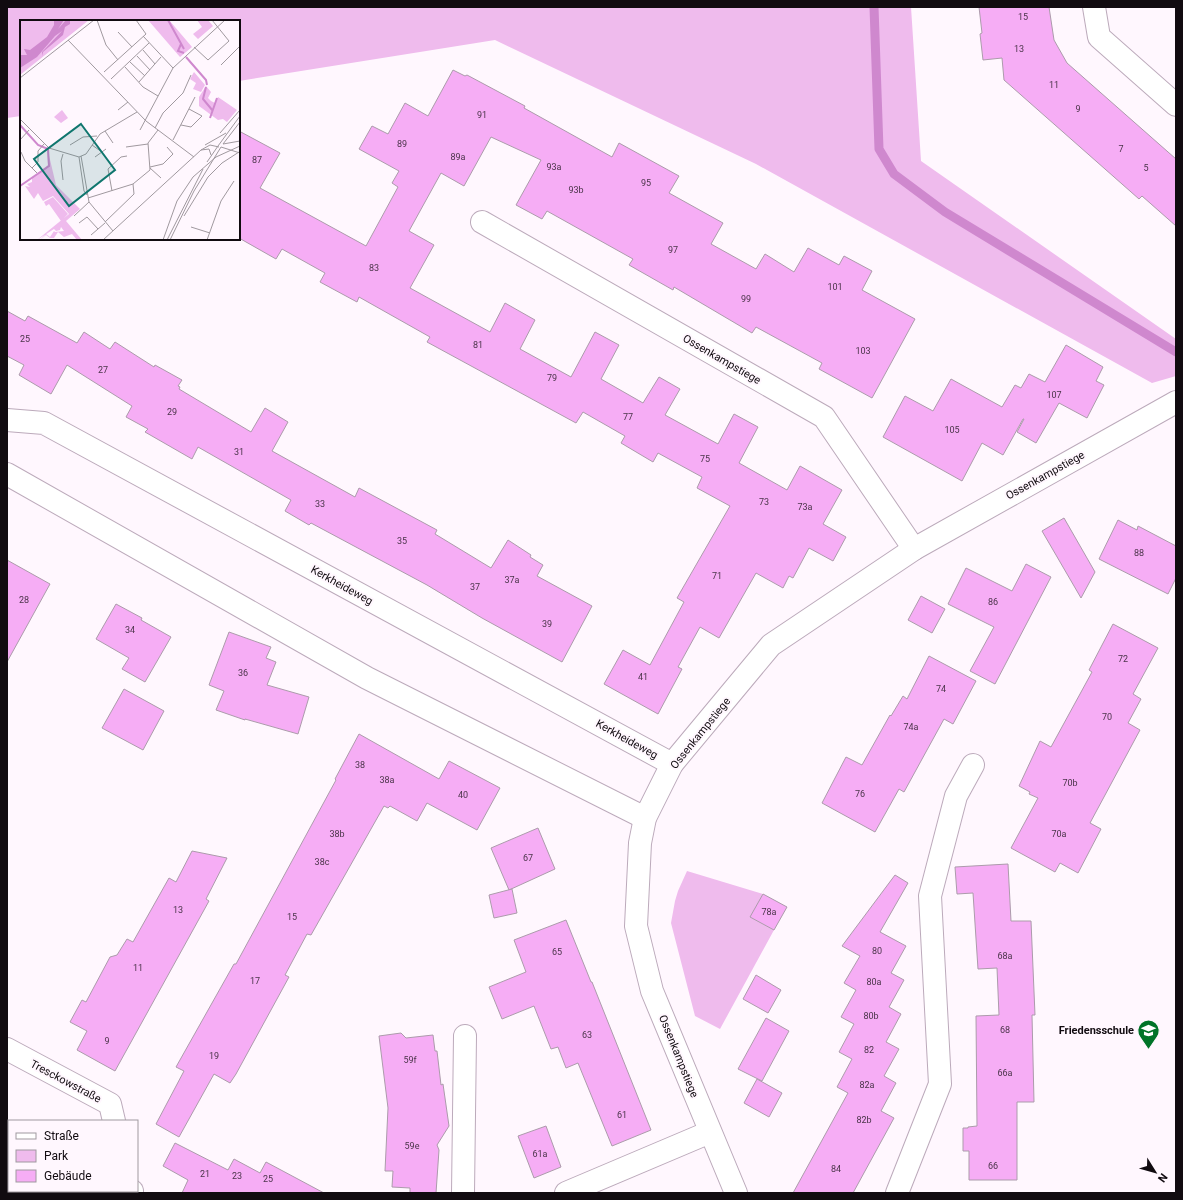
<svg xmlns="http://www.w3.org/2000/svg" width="1183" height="1200" viewBox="0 0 1183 1200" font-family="Roboto,sans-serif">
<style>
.green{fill:#efbbed}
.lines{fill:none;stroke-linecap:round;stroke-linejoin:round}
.stream{stroke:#cf88ce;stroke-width:9}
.building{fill:#f6adf5;stroke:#ac9bab}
.minor-casing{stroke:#bcaabb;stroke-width:24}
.minor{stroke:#fff;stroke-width:22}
.labels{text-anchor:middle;stroke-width:4;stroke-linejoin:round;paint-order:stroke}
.number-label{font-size:9px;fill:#4a3449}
.street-label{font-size:11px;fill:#110b10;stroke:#fff7fe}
.poi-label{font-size:11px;font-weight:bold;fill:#110b10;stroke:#fff7fe;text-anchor:end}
.inset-river{fill:none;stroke:#cf88ce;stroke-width:2}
.inset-road{fill:none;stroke:#a0999f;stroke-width:1}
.view{fill:#0f766e;fill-opacity:0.15;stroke:#0f766e;stroke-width:2}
.inset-edge{fill:none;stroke:#110b10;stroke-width:2}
</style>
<rect width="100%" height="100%" fill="#fff7fe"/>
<g class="green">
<path d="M7,7H911L921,161L1176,339V376L1152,383L756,164L495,40L239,81V21H21V116L7,118Z"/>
<path d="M687,871L763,894L751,917L774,930L720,1029L695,1016L671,923L675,901L678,891Z"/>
</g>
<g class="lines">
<path class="stream" d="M874,7L879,149L894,174L945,212L1176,352"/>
</g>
<g class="building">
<path d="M979,7H1049L1054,40L1067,63L1176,159V226L1142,196L1139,199L1004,80L1002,58L983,60L980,34L982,33Z"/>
<path d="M453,70L465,76L467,75L525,106L524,108L612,157L619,143L679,176L669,193L723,223L711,244L756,269L765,254L794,272L808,248L839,265L844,256L872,271L862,290L915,319L872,398L819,369L822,363L756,327L752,333L674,287L673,290L629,265L633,259L547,211L542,219L516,205L541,160L491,137L464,186L441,173L409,231L434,245L410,288L490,332L505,303L535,320L520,349L571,377L595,332L619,345L601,379L643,403L659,377L680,389L665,415L718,444L734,414L758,427L739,463L787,490L800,466L842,490L823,524L846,537L833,561L809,548L793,578L789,576L783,588L756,573L719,638L700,627L678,667L682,669L658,714L604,684L623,650L650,665L684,602L677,598L730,506L697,488L702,477L658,453L653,462L621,443L625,436L583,412L576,423L427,342L430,337L359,297L357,302L320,282L325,273L282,249L276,259L239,238V131L280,153L260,188L366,246L398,187L392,183L399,171L359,149L372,126L388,134L405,103L428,116Z"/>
<path d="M7,311L25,321L28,316L77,343L84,332L110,349L115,342L154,367L155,365L182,380L178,386L180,387L179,389L251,432L265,408L288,422L272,451L355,497L359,488L437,530L435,534L491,568L508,540L531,555L530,557L543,565L537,576L592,606L562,662L482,618L427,585L311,523L309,525L285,511L291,500L198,447L192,459L145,432L148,429L126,417L132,406L67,365L51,394L19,375L24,365L7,356Z"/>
<path d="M1066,345L1103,367L1096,381L1104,385L1087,418L1059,403L1036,443L1017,432L1024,419H1023L1003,455L982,443L962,481L883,437L905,396L933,411L951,379L1002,407L1015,385L1021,388L1029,374L1045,382Z"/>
<path d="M1064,518L1095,572L1081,598L1042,531Z"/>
<path d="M1118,520L1137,530L1138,526L1176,546V578L1168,594L1099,559Z"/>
<path d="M7,560L50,584L7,662Z"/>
<path d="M1026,564L1051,577L995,684L970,671L994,627L948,604L966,568L1012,591Z"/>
<path d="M921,596L945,609L932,633L908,620Z"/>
<path d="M116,604L142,618L141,620L171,637L145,682L122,669L129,658L96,639Z"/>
<path d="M1113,624L1158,648L1133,694L1141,699L1128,723L1140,730L1090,823L1101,829L1078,873L1060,863L1055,872L1011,848L1038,798L1029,794L1030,792L1019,786L1040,741L1051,747L1092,672L1089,670Z"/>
<path d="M229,632L271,647L266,658L276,662L267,685L309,697L298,734L245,719V720L216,710L224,691L209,685Z"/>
<path d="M929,656L976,681L953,724L944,719L904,792L899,789L875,832L822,803L846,757L862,765L890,715L891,716L903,696L907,699Z"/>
<path d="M124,689L164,711L143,750L102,728Z"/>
<path d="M359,734L439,779L449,761L500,788L477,830L427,803L417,821L390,806L388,808L384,806L311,935L307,934L285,975L289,977L236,1074L230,1083L214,1074L179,1137L156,1124L184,1071L176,1067L234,964H236L336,780L335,779Z"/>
<path d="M538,828L555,869L509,890L491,848Z"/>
<path d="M192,851L227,858L206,899L209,901L115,1071L77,1050L87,1031L70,1022L82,1000L86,1002L110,957L117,955L127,939L133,942L169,878L176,882Z"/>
<path d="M1008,864L1011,921H1031L1035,1015H1032L1034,1102H1017V1180H969V1151H963V1128H968V1127L977,1126L976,1016L999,1015L997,968L978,969L973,893L957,894L955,867Z"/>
<path d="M895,875L908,883L880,932L906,946L891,973L904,980L889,1007L901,1014L886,1042L899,1049L884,1076L896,1083L881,1111L894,1118L853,1193H793L848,1093L837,1087L852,1059L839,1052L854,1024L841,1017L856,990L844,983L860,956L842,946Z"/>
<path d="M512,889L517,913L494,918L489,895Z"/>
<path d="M763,894L787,907L774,930L750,917Z"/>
<path d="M566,920L591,982H592L651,1130L612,1146L578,1063L566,1068L558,1047L551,1049L534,1006L502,1019L489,987L526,972L514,940Z"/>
<path d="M756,975L781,990L768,1013L743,999Z"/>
<path d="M766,1018L789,1031L762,1081L738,1069Z"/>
<path d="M401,1033L406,1038L433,1035L435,1051H437L441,1085L443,1084L449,1126L437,1145L439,1150L436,1193H410V1188L392,1187L393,1171H385L388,1108L379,1036Z"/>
<path d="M757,1079L782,1093L769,1117L744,1103Z"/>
<path d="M546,1126L561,1167L534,1178L518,1136Z"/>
<path d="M175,1143L228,1170L234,1159L260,1173L266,1162L324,1193H182L188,1180L163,1166Z"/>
</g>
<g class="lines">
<defs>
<g id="minor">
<path d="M1094,7L1099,37L1176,105"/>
<path d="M482,222L824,417L914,549"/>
<path d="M7,420L44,423L672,764"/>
<path d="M7,474L367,678L645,818"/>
<path d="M7,1049L110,1104L114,1121"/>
<path d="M132,1191V1193"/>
<path d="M463,1193L465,1036"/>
<path d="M566,1193L710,1132"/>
<path d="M736,1193L652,991L636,926L640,843L645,818L672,764L771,645L914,549L1176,402"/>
<path d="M897,1193L940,1084L930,896L956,796L973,765"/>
</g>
</defs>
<use href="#minor" class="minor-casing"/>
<use href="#minor" class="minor"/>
</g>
<defs>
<symbol id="school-pin" viewBox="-11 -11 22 30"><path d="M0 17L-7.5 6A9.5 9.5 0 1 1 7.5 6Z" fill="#007428" stroke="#fff7fe"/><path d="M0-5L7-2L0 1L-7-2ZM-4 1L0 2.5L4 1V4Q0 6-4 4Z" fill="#fff"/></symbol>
</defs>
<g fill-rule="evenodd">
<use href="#school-pin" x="1136" y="1018" width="25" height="34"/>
</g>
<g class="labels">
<g class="number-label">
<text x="1023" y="20">15</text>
<text x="1019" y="52">13</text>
<text x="1054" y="88">11</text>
<text x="1078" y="112">9</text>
<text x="482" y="118">91</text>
<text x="402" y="147">89</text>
<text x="1121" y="152">7</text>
<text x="458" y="160">89a</text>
<text x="257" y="163">87</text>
<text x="554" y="170">93a</text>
<text x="1146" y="171">5</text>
<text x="646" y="186">95</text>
<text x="576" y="193">93b</text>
<text x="673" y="253">97</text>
<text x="374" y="271">83</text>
<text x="835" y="290">101</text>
<text x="746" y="302">99</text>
<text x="25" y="342">25</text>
<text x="478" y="348">81</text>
<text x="863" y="354">103</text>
<text x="103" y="373">27</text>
<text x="552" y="381">79</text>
<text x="1054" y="398">107</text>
<text x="172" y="415">29</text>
<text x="628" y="420">77</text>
<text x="952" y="433">105</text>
<text x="239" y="455">31</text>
<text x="705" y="462">75</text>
<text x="764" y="505">73</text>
<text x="320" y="507">33</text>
<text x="805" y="510">73a</text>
<text x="402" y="544">35</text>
<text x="1139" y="556">88</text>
<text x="717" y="579">71</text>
<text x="512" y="583">37a</text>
<text x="475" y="590">37</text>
<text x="24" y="603">28</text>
<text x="993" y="605">86</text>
<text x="547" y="627">39</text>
<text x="130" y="633">34</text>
<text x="1123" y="662">72</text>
<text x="243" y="676">36</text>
<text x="643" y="680">41</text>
<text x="941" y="692">74</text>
<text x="1107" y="720">70</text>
<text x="911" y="730">74a</text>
<text x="360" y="768">38</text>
<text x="387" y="783">38a</text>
<text x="1070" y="786">70b</text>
<text x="860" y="797">76</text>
<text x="463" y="798">40</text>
<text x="337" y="837">38b</text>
<text x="1059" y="837">70a</text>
<text x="528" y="861">67</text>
<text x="322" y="865">38c</text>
<text x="178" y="913">13</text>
<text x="769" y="915">78a</text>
<text x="292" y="920">15</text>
<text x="877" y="954">80</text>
<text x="557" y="955">65</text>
<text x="1005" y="959">68a</text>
<text x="138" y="971">11</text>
<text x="255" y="984">17</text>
<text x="874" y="985">80a</text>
<text x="871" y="1019">80b</text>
<text x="1005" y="1033">68</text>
<text x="587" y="1038">63</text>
<text x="107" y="1044">9</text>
<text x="869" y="1053">82</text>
<text x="214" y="1059">19</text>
<text x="410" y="1063">59f</text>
<text x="1005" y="1076">66a</text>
<text x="867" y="1088">82a</text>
<text x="622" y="1118">61</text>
<text x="864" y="1123">82b</text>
<text x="412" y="1149">59e</text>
<text x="540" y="1157">61a</text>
<text x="993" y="1169">66</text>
<text x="836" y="1172">84</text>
<text x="205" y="1177">21</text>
<text x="237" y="1179">23</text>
<text x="268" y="1182">25</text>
</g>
<g class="street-label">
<text transform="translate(722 359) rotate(30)" y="4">Ossenkampstiege</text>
<text transform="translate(1045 475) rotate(-29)" y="4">Ossenkampstiege</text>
<text transform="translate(342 585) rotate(29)" y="4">Kerkheideweg</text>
<text transform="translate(700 733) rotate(-51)" y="4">Ossenkampstiege</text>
<text transform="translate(627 739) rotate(29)" y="4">Kerkheideweg</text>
<text transform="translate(679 1056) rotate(68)" y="4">Ossenkampstiege</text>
<text transform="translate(66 1081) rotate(28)" y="4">Tresckowstraße</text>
</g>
<g class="poi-label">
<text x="1134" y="1034">Friedensschule</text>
</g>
</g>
<g transform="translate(20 20)">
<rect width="220" height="220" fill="#fff7fe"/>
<path d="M0,0H69L0,55ZM128,0H149L172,27L160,37ZM177,0H188L193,6L178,19L173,14L182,7ZM174,52L185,65L181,72L173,69L176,63L170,59ZM186,66L191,72L188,78L191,81L195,83L198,77L217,90L207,102L203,99L198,100L179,86V77ZM42,90L48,98L41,103L34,97ZM27,127L36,165L60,189L46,201L62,220H57L52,214L44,217L38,212L34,218H30L26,215L20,220L26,214L30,217L34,211L35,212L44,211L41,207L40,210L36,211L34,209L17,220L49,194L33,176L23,181L18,173L14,179L5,166L10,167L7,164L12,162V158L28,145ZM33,177L48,194L41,201L29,184L26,186L24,182Z" fill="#efbbed"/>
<path d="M34,0H44L38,9L46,0H50V4L45,7L43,15L23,32L22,36V32L42,11L35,16L17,37L0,48V35H7L4,29L10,30L27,17L34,5Z" fill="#cf88ce"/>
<path class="inset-river" d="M148,0L164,29M161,24L158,31L164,33M166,37L186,60L187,65M186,67L183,79L193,91M190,98L197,78M0,105L18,125L28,129L29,146L0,166"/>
<path class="inset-road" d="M77,0L86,25L98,40M98,12L112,27M123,16L153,48M48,20L126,101L174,137M174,27L188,40L209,21L192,0M123,30L135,44M117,36L130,50M110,42L125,56M201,45L220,26M105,47L123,67L138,76M84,52L126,14L116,0M0,58L74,0M91,59L129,23M119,62L141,37M98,90L108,82M0,99L29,128L59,137L66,134L80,114L117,92M161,105L171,107L182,96L169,89M135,108L143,93L163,73L171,55M120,110L153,48L205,0M85,111L93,123M200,113L220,90M0,120L9,110M153,120L175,77M203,124L220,102M203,124L220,121M50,125L63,117L77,116M72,125L82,132M185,125L206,113M198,126L220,96M106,127L128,124M181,130L189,129L191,135M1,132L5,141L17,153M61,136L69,182L93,211M59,137L64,171L67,175M75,137L86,129M187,142L198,126M130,147L143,144L153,134L147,127M12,148L18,142V131L24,124M130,148L141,158M43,160L41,141L43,134M92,171L88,149L101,137L107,136M68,178L113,164L130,150L128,123L138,110M54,196L69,182M164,196L188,157L202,143L219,132M85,202L114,174L113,164M59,203L67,197L78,209M171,207L190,213M71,215L85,203M83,220L181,130L190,125L199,127M143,220L157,181L173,157L196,137L220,126M147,220L183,149M150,220L174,171L201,127L220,133M187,220L201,181L214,161"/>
<path class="view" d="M61,104L95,150L49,186L14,139Z"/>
<rect width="220" height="220" class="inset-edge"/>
</g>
<rect width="1183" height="1200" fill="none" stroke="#110b10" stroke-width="16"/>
<rect x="8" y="1120" width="130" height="72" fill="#fff7fe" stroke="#a0999f"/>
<rect x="16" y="1133" width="20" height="6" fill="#ffffff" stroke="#a0999f"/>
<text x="44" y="1140" font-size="12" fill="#110b10">Straße</text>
<rect x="16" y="1150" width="20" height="12" fill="#efbbed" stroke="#a0999f"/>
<text x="44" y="1160" font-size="12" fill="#110b10">Park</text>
<rect x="16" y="1170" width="20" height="12" fill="#f6adf5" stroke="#a0999f"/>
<text x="44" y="1180" font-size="12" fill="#110b10">Gebäude</text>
<g transform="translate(1155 1172) rotate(127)" stroke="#fff7fe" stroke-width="3" paint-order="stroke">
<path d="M0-3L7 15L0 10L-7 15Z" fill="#110b10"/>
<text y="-6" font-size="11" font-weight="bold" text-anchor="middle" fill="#110b10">N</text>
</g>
</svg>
